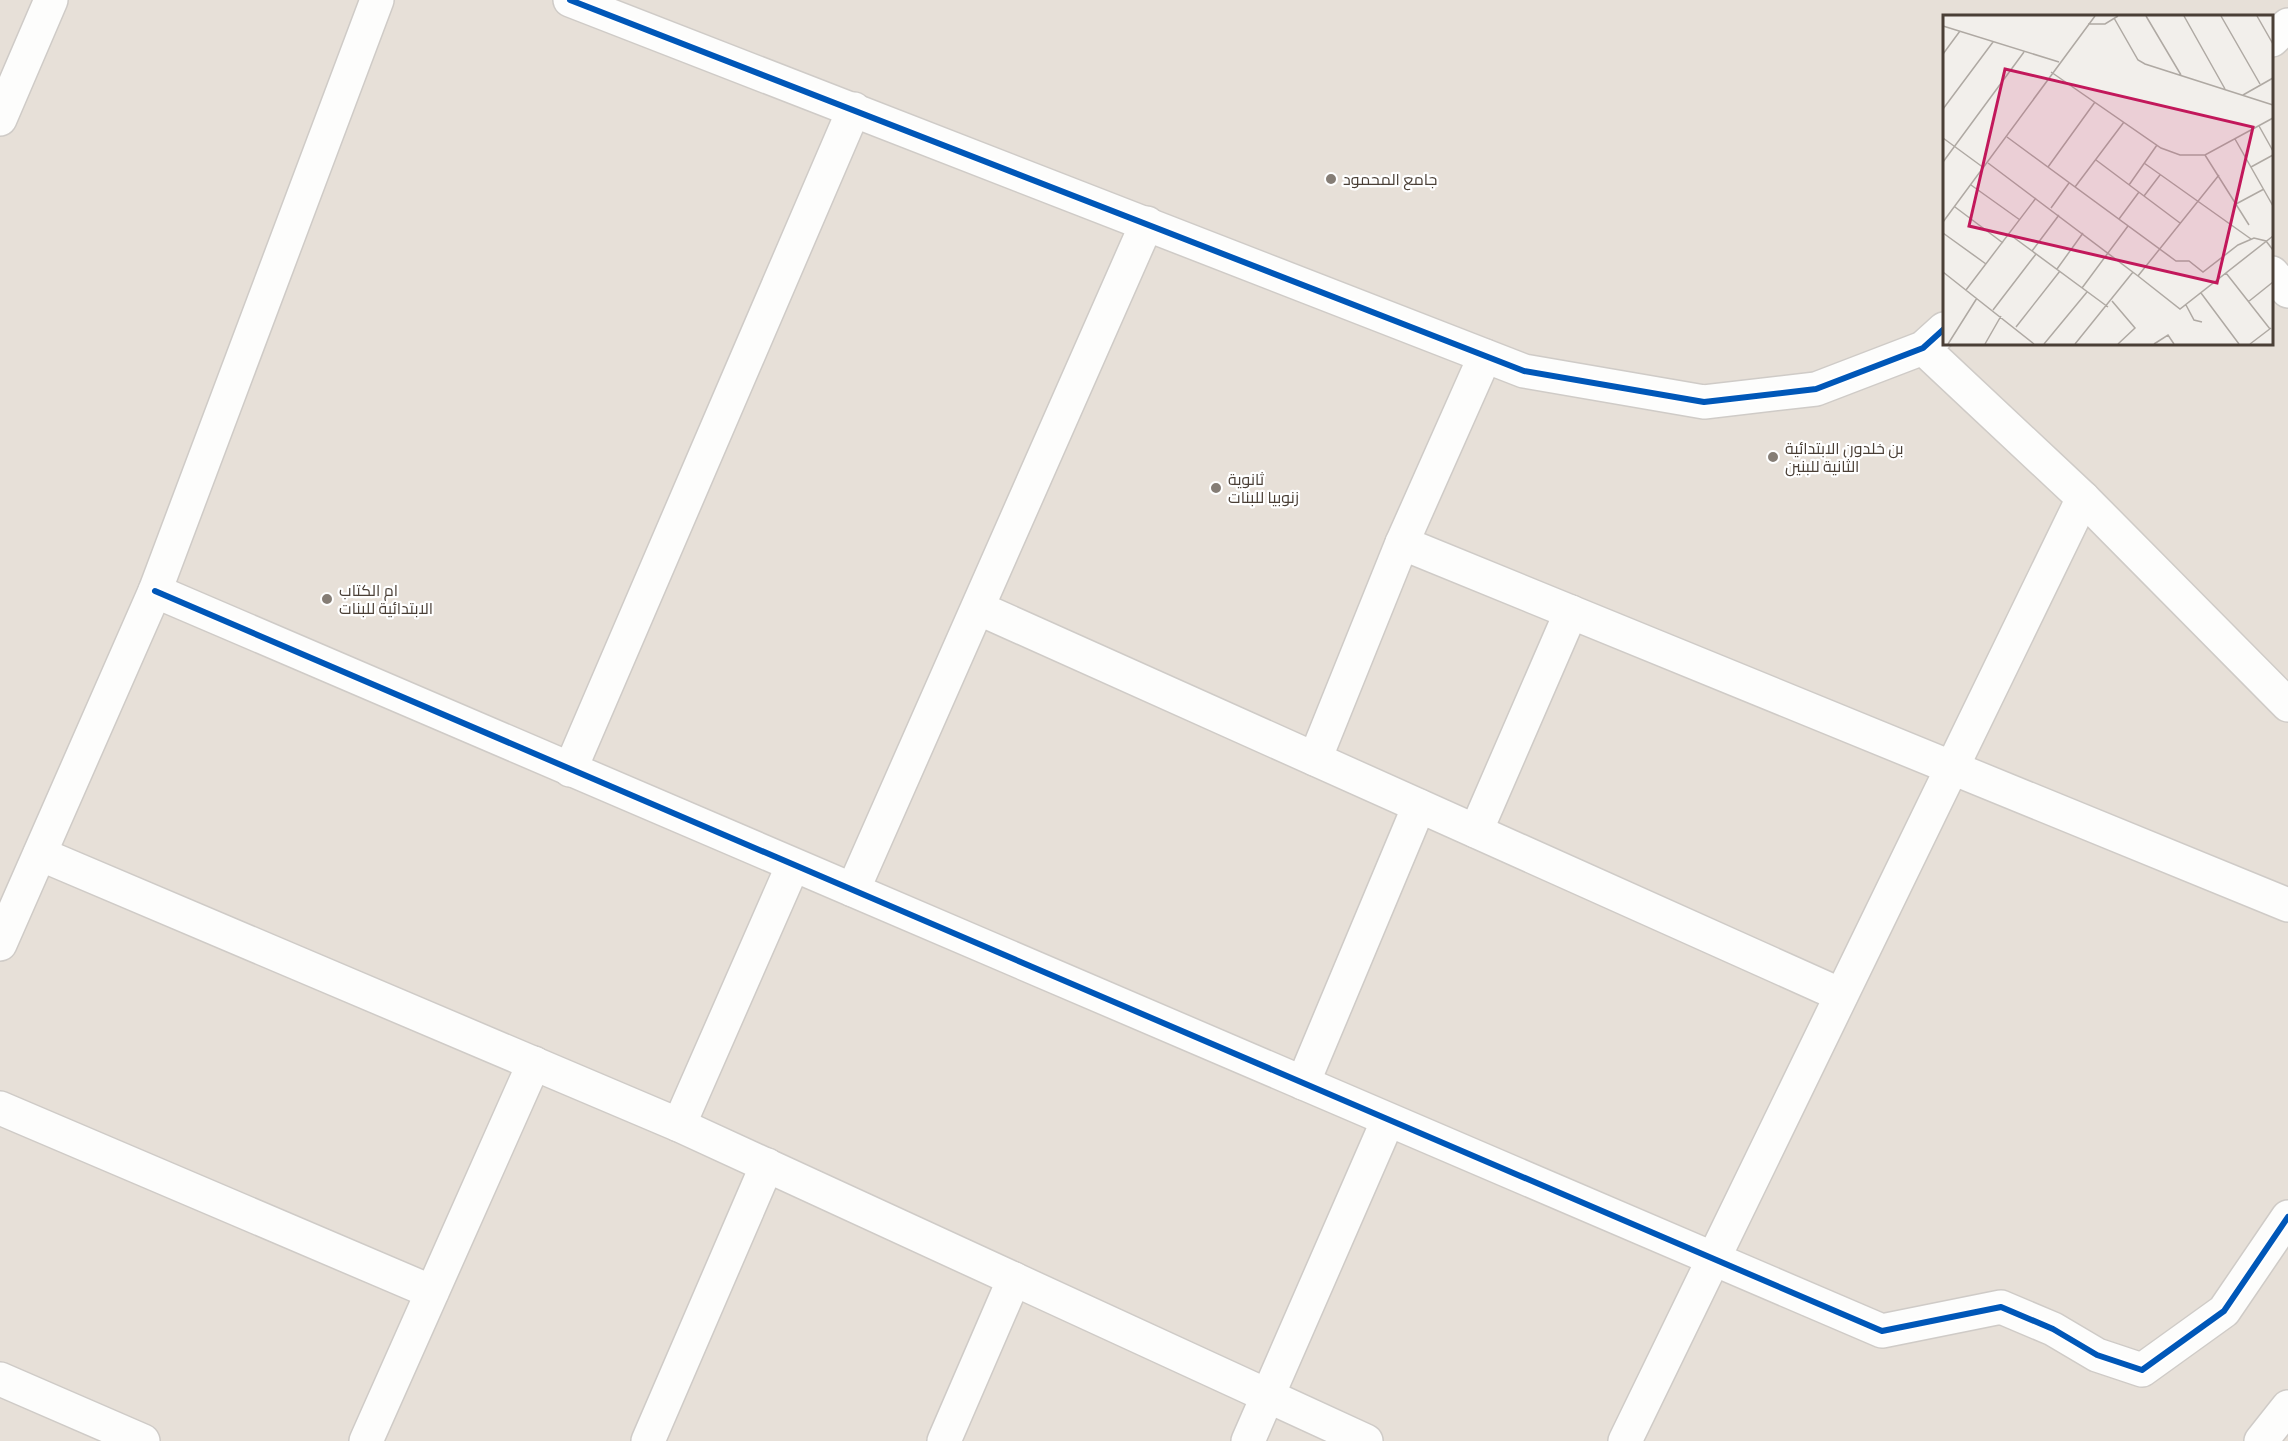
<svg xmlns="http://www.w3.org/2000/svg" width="2288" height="1441" viewBox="0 0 2288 1441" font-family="'PT Sans Narrow',Cairo,sans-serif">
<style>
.residential{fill:#e7e0d8;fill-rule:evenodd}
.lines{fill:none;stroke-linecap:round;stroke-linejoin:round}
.minor-casing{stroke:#cfcbc7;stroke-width:36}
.minor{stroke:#fdfdfc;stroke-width:33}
.cycleway-casing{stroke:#fff;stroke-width:10}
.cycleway{stroke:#0057b8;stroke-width:6}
.poi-dot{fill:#857d75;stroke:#fff;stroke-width:2}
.labels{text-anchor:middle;stroke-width:4.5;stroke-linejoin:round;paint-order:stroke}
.poi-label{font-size:16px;fill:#4a3f36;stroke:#fff;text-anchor:start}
.inset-road{fill:none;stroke:#afa9a3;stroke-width:1.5}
.view{fill:#c2185b;fill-opacity:0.15;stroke:#c2185b;stroke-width:3}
.inset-edge{fill:none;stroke:#4a3f36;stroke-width:3}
</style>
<rect width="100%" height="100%" fill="#f2efeb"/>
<path class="residential" d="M0,0H2288V1441H0ZM1944,16H2272V344H1944Z"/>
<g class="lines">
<defs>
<g id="minor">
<path d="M570,0L1524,371L1704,402L1816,389L1923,348L1944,329"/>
<path d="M2272,40L2288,25"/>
<path d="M0,119L51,0"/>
<path d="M2272,273L2288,291"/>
<path d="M1923,348L2083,498L2288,705"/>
<path d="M1402,543L2288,905"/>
<path d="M155,591L1882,1331L2001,1307L2053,1329L2097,1355L2142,1370L2224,1311L2288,1217"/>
<path d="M978,608L1841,995"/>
<path d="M1315,759L1402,543L1485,356"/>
<path d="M570,770L854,109"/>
<path d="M1476,831L1571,612"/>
<path d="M40,854L679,1125L1366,1441"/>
<path d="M853,890L1147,223"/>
<path d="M0,944L155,591L377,0"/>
<path d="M1303,1083L1419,806"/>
<path d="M0,1108L432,1292"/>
<path d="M679,1125L793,865"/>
<path d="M0,1379L143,1441"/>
<path d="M366,1441L534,1063"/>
<path d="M648,1441L767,1165"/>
<path d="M944,1441L1014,1279"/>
<path d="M1248,1441L1388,1120"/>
<path d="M1625,1441L2083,498"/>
<path d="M2261,1441L2288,1407"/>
</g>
</defs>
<use href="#minor" class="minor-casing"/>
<use href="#minor" class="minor"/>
<defs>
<g id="cycleway">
<path d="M570,0L1524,371L1704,402L1816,389L1923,348L1944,329"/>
<path d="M155,591L1882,1331L2001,1307L2053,1329L2097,1355L2142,1370L2224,1311L2288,1217"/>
</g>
</defs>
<use href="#cycleway" class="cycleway-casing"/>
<use href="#cycleway" class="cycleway"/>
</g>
<g class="poi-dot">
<circle cx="1331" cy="179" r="6"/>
<circle cx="1773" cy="457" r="6"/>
<circle cx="1216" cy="488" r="6"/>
<circle cx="327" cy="599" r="6"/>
</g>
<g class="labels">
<g class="poi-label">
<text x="1343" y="185">جامع المحمود</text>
<text x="1785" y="454">بن خلدون الابتدائية<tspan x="1785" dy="18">الثانية للبنين</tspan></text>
<text x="1228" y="485">ثانوية<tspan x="1228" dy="18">زنوبيا للبنات</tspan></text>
<text x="339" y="596">ام الكتاب<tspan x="339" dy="18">الابتدائية للبنات</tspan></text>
</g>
</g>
<g transform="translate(1943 15)">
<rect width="330" height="330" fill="#f2efeb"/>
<path class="inset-road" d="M203,1L238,60M241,1L282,74M278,1L317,69M314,1L330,29M171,3L195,45L202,49L330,90M145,9H162L175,1M0,11L116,47M0,39L17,16M108,57L218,133L237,140H262L330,103M300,80L330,63M0,94L50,27M316,111L330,136M64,122L233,246H246L260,257L295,230L311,223L323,226L330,235M0,123L41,153M292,124L330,191M262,140L306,210M153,145L237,208M0,147L81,37M45,148L195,261M201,148L308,224M105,152L152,87M308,152L330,140M276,160L195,261L237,294L330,221M28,170L77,205M186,170L214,130M132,172L181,107M201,181L217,160M293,189L321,174M12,192L60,228M108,193L126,168M176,204L196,177M0,207L152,1M0,218L43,249M66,219L165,292M89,236L116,200M114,254L140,218M0,257L91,329M283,258L327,314M139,273L185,211M23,275L93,183M258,278L296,329M169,286L192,313L175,329M305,287L330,267M243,290L251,305L259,307M50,295L93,239M73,312L117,256M5,329L34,283M42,329L58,301M101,329L144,277M132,329L190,257M211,329L225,320L231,329M307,329L328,313"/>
<path class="view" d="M62,54L310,112L274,268L26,211Z"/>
<rect width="330" height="330" class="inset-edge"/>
</g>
</svg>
